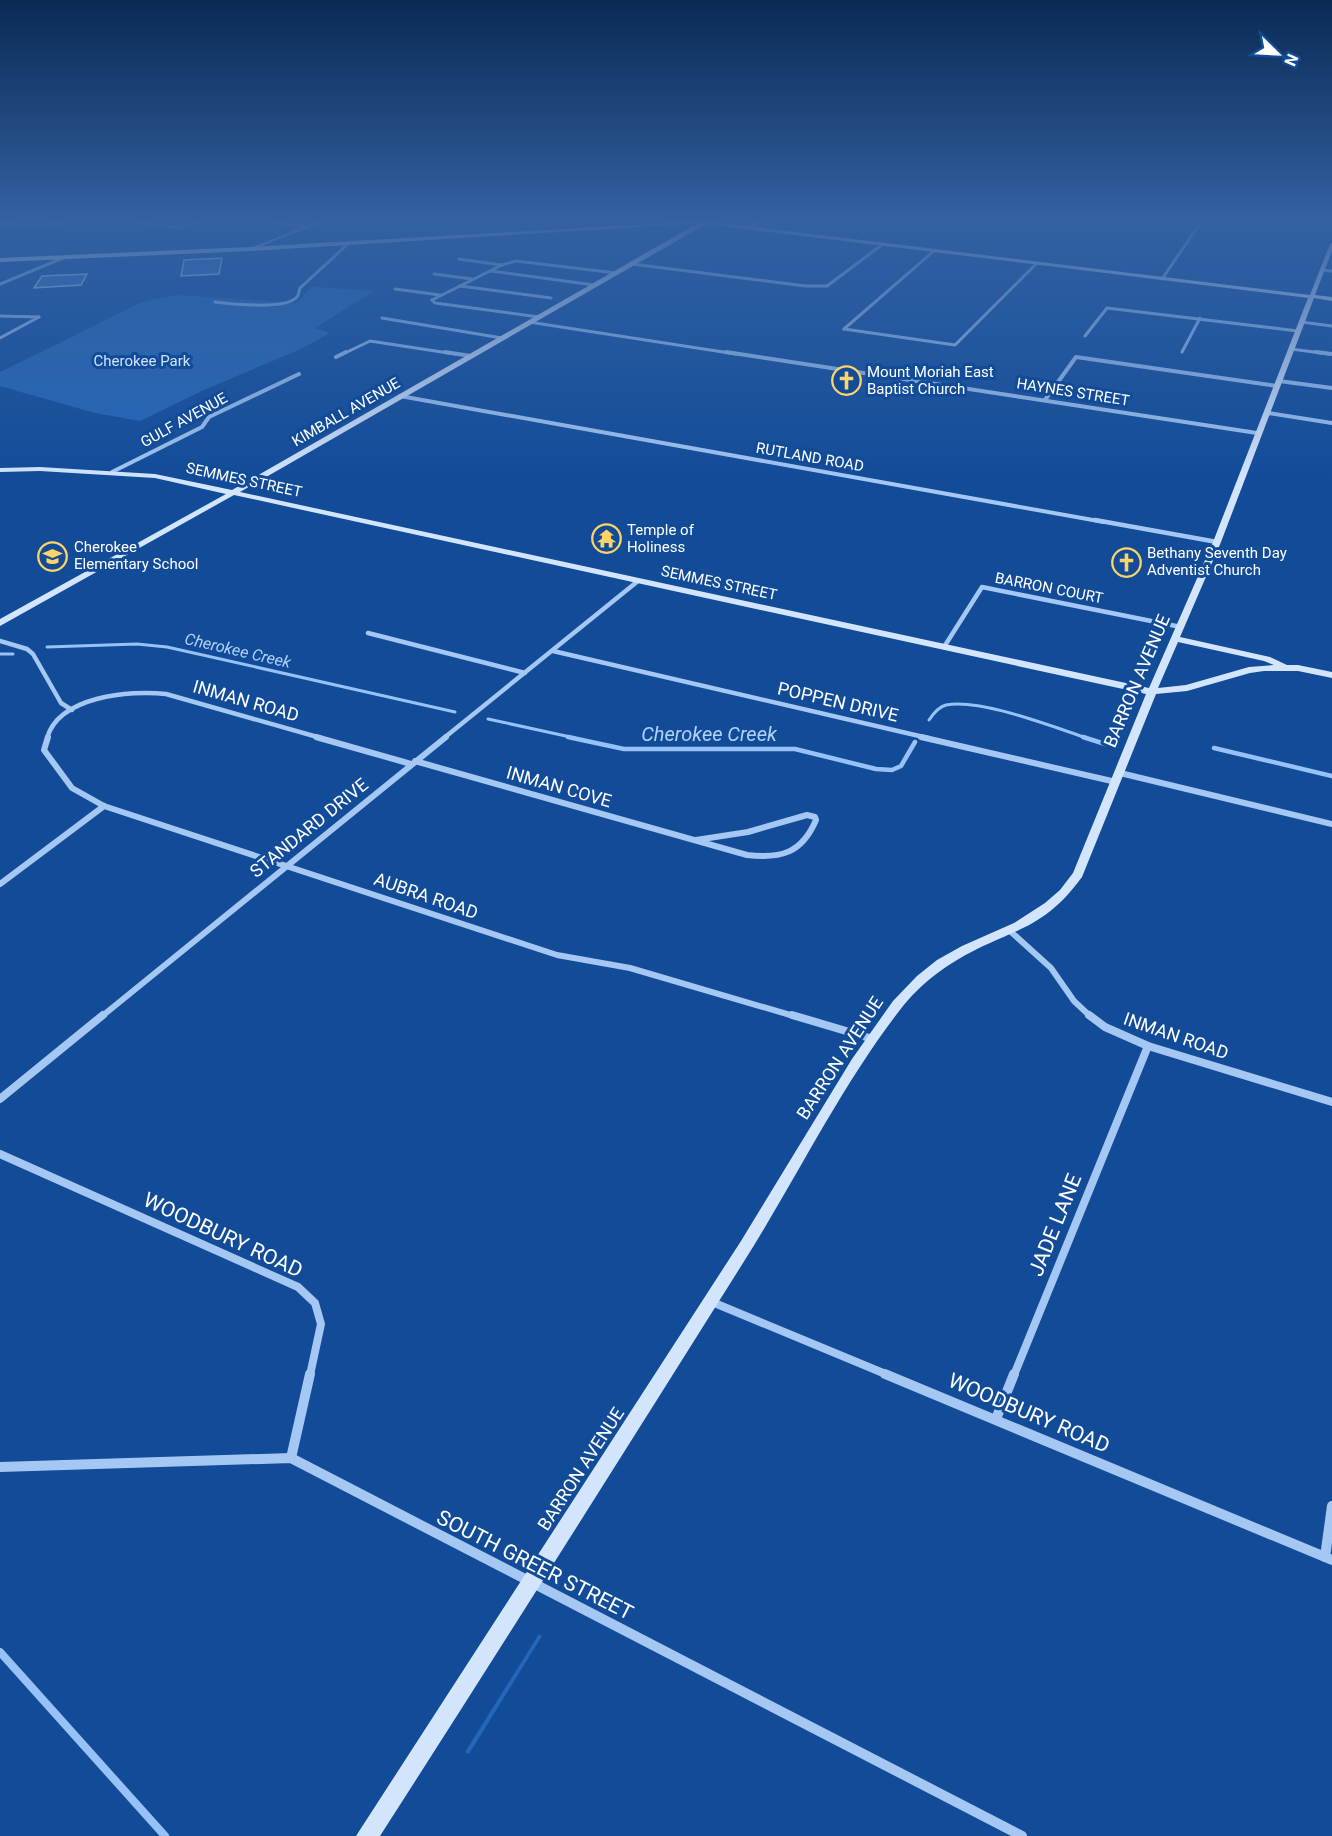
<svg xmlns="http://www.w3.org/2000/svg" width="1332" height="1836" viewBox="0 0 1332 1836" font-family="Roboto,sans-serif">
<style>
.green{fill:#2466b7}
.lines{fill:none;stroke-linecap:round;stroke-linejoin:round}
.stream-far2{stroke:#96c2f7;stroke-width:3}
.stream-far1{stroke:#96c2f7;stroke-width:4.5}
.stream{stroke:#96c2f7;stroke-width:8}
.building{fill:#3b75c1;stroke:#cce2fd;stroke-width:1.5}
.minor-far5{stroke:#a4c7f4;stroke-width:3}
.minor-far4{stroke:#a4c7f4;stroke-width:4}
.minor-far3{stroke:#a4c7f4;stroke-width:4.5}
.minor-far2{stroke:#a4c7f4;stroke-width:6}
.minor-far1{stroke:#a4c7f4;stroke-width:8}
.minor{stroke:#a4c7f4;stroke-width:10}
.tertiary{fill:#a4c7f4;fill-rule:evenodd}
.secondary{fill:#d3e5fd;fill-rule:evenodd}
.primary{fill:#f0f6ff;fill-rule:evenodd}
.labels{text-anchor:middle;stroke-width:6;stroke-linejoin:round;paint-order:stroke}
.far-park-label{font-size:15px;fill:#cce2fd;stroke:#124c99}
.far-poi-label{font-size:15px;fill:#fff;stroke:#124c99;text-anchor:start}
.far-street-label{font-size:15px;fill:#fff;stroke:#124c99}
.far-water-label{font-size:16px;font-style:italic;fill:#b0d2fa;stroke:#124c99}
.street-label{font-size:18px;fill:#fff;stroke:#124c99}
.water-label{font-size:20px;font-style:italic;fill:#b0d2fa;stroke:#124c99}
.near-street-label{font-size:21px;fill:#fff;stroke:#124c99}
</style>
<rect width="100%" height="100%" fill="#124c99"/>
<g class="green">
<path d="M311,287L374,291L315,328L330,333L301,349L204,390L140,421L95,413L0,386V372L142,302L176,295L297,303Z"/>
<path d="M539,1634L542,1636L469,1754L465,1752Z"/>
</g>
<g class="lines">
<g class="stream-far2">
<path d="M47,647L137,644L167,647L455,712"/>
<path d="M0,654H13"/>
<path d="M488,719L575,738"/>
<path d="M929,720C933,714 938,707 946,705C980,698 1053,727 1087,738"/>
</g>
<g class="stream-far1">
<path d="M568,737L624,749H795L876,769L892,770L901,766L915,742"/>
<path d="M1083,737L1105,744"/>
<path d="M1214,748L1332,776"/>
</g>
<path class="stream" d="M0,1652L165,1836"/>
</g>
<g class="building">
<path d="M222,258L219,274L181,276L184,260Z"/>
<path d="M87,274L81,285L34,288L42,276Z"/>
</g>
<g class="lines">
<g class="minor-far5">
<path d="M137,222L180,228L197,222"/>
<path d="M273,222L308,227"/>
<path d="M0,223L40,226L66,222"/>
<path d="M459,259L502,265"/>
<path d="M632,264L806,286H827L883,244"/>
<path d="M1322,270L1332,271"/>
<path d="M491,271L594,285"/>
<path d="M434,274L472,279"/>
<path d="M1162,279L1201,222"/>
<path d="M0,284L63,258"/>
<path d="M460,286L551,298"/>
<path d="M395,289L440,295"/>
<path d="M432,300L502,265L516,261L616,273"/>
<path d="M432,300L435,303L539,317"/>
<path d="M215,302C231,304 286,310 297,297C299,295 299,290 300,288L349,243"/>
<path d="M0,316L39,317"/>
<path d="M382,318L502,338"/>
<path d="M529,322L736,354"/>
<path d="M1301,322L1332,326"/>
<path d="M844,329L955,345L1037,263"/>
<path d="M844,329L935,250"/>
<path d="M1085,336L1107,308L1298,331"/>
<path d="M0,338L39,317"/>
<path d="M1291,349L1329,354"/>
<path d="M1182,352L1200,318"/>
<path d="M343,354L370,341L455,354"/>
</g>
<g class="minor-far4">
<path d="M445,352L471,356"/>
<path d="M726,352L1257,433"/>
<path d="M1316,352L1332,354"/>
<path d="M336,357L346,352"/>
<path d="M1279,381L1332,388"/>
<path d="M400,396L1104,522"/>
<path d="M1045,400L1076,357L1277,386"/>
<path d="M1268,413L1332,423"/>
<path d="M112,472L202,427L209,417L299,374"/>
</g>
<g class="minor-far3">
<path d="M1095,520L1217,542"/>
<path d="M368,633L525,673"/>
<path d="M0,641L27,649L33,654L61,703L72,710"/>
<path d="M944,647L982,587L1181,627"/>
<path d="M553,651L928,738"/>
<path d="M47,738C59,696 130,690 166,694L321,738"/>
<path d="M444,738L638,581"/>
</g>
<g class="minor-far2">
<path d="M48,737L44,750L72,788L104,806L557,955L630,968L797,1017"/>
<path d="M316,737L411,764"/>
<path d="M921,737L1116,782"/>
<path d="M415,761L747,855C781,859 802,853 816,820L815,817L807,815L748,832L696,840"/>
<path d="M1120,773L1332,824"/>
<path d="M0,884L104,806"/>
<path d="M1010,931L1051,968L1074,1001L1091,1017"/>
<path d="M101,1017L446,737"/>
</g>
<g class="minor-far1">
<path d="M792,1015L873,1039"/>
<path d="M1089,1015L1105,1027L1148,1046L1332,1102"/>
<path d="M0,1099L103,1015"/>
<path d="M0,1154L298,1287L315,1303L321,1324L310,1375"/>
<path d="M712,1302L888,1375"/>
<path d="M1014,1375L1148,1046"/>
</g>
<g class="minor">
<path d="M885,1374L1332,1560"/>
<path d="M996,1419L1014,1374"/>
<path d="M291,1458L310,1374"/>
<path d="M0,1467L291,1458L1022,1836"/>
<path d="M1325,1557L1332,1506"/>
</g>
<path class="tertiary" d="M316,222H322L252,250L248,249Z"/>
<path class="secondary" d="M700,222H715L1310,295L1330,244L1332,243V251L1315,295L1332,297V301L1314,298L1221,542L1180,637L1270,657L1287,665H1298L1332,672V678L1298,671H1264L1250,673L1187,691L1156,694L1082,877C1070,893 1057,908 1039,919C1024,929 1007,935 990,943C956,958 927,977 903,1006C841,1085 797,1178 743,1263C623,1454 502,1646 380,1836H356L741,1241L852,1059L893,1001L917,976L937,960L962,946L1014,923L1045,903L1060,890L1073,873L1146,694L234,495L0,626V619L226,494L155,478L40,471L0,472V468L40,467L155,474L232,490ZM706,224L1308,298L1213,542L1149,688L240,492ZM1178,642L1264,661L1274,665L1249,667L1186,685L1158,688Z"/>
<g class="primary">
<path d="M684,222H721L250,251L0,262V258L250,247Z"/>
<path d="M751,222H758L756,224L762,231H758L750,225Z"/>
</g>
</g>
<linearGradient id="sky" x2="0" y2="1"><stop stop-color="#0a2a54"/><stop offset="0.46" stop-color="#3361a2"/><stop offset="1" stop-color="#3361a2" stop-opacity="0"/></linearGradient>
<rect width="1332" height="479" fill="url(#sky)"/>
<defs>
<symbol id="church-ring" viewBox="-11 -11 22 22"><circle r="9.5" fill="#124c99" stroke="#ffd466" stroke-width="1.5"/><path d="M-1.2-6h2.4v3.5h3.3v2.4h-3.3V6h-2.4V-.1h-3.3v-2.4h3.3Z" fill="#ffd466"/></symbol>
<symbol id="temple-ring" viewBox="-11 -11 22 22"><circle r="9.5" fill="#124c99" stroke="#ffd466" stroke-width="1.5"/><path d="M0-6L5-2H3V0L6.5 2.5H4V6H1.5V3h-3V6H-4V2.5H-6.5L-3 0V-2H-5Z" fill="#ffd466"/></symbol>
<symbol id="school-ring" viewBox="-11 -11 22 22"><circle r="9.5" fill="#124c99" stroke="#ffd466" stroke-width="1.5"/><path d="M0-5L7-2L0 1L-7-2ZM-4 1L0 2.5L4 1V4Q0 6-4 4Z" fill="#ffd466"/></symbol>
</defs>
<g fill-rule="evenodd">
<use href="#church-ring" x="830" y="364" width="33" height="33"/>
<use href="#temple-ring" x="590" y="522" width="33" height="33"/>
<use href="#school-ring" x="36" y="540" width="33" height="33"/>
<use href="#church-ring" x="1110" y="546" width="33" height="33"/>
</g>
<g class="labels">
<g class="far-park-label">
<text x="142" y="366">Cherokee Park</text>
</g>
<g class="far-poi-label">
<text x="867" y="377">Mount Moriah East<tspan x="867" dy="17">Baptist Church</tspan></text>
<text x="627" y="535">Temple of<tspan x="627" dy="17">Holiness</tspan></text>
<text x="74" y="552">Cherokee<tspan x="74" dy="17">Elementary School</tspan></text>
<text x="1147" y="558">Bethany Seventh Day<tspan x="1147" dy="17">Adventist Church</tspan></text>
</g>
<g class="far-street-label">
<text transform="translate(1073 392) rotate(9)" y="5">HAYNES STREET</text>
<text transform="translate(346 412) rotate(-30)" y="5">KIMBALL AVENUE</text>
<text transform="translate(184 420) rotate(-29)" y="5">GULF AVENUE</text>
<text transform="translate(810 457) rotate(10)" y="5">RUTLAND ROAD</text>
<text transform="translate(244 480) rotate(12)" y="5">SEMMES STREET</text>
<text transform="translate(719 583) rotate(12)" y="5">SEMMES STREET</text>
<text transform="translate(1049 588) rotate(11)" y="5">BARRON COURT</text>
</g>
<g class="far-water-label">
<text transform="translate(238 650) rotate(13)" y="6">Cherokee Creek</text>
</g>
<g class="street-label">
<text transform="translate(1137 681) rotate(-67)" y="6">BARRON AVENUE</text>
<text transform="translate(246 701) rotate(16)" y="6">INMAN ROAD</text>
<text transform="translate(838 702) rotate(13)" y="6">POPPEN DRIVE</text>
<text transform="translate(559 787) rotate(16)" y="6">INMAN COVE</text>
<text transform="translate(309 828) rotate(-39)" y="6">STANDARD DRIVE</text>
<text transform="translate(426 896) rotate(19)" y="6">AUBRA ROAD</text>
<text transform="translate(1176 1036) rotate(19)" y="6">INMAN ROAD</text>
<text transform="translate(840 1058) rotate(-57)" y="6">BARRON AVENUE</text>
<text transform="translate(581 1469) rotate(-57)" y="6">BARRON AVENUE</text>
</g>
<g class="water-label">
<text x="709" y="741">Cherokee Creek</text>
</g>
<g class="near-street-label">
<text transform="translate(1055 1225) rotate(-68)" y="7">JADE LANE</text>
<text transform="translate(223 1235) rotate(25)" y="7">WOODBURY ROAD</text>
<text transform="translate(1029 1413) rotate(23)" y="7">WOODBURY ROAD</text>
<text transform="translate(535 1565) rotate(27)" y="7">SOUTH GREER STREET</text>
</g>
</g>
<g transform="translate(1278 54) rotate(114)" stroke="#124c99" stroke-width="4.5" paint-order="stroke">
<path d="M0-4.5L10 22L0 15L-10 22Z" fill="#ffffff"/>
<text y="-9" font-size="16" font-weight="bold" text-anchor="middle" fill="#ffffff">N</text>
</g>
</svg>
